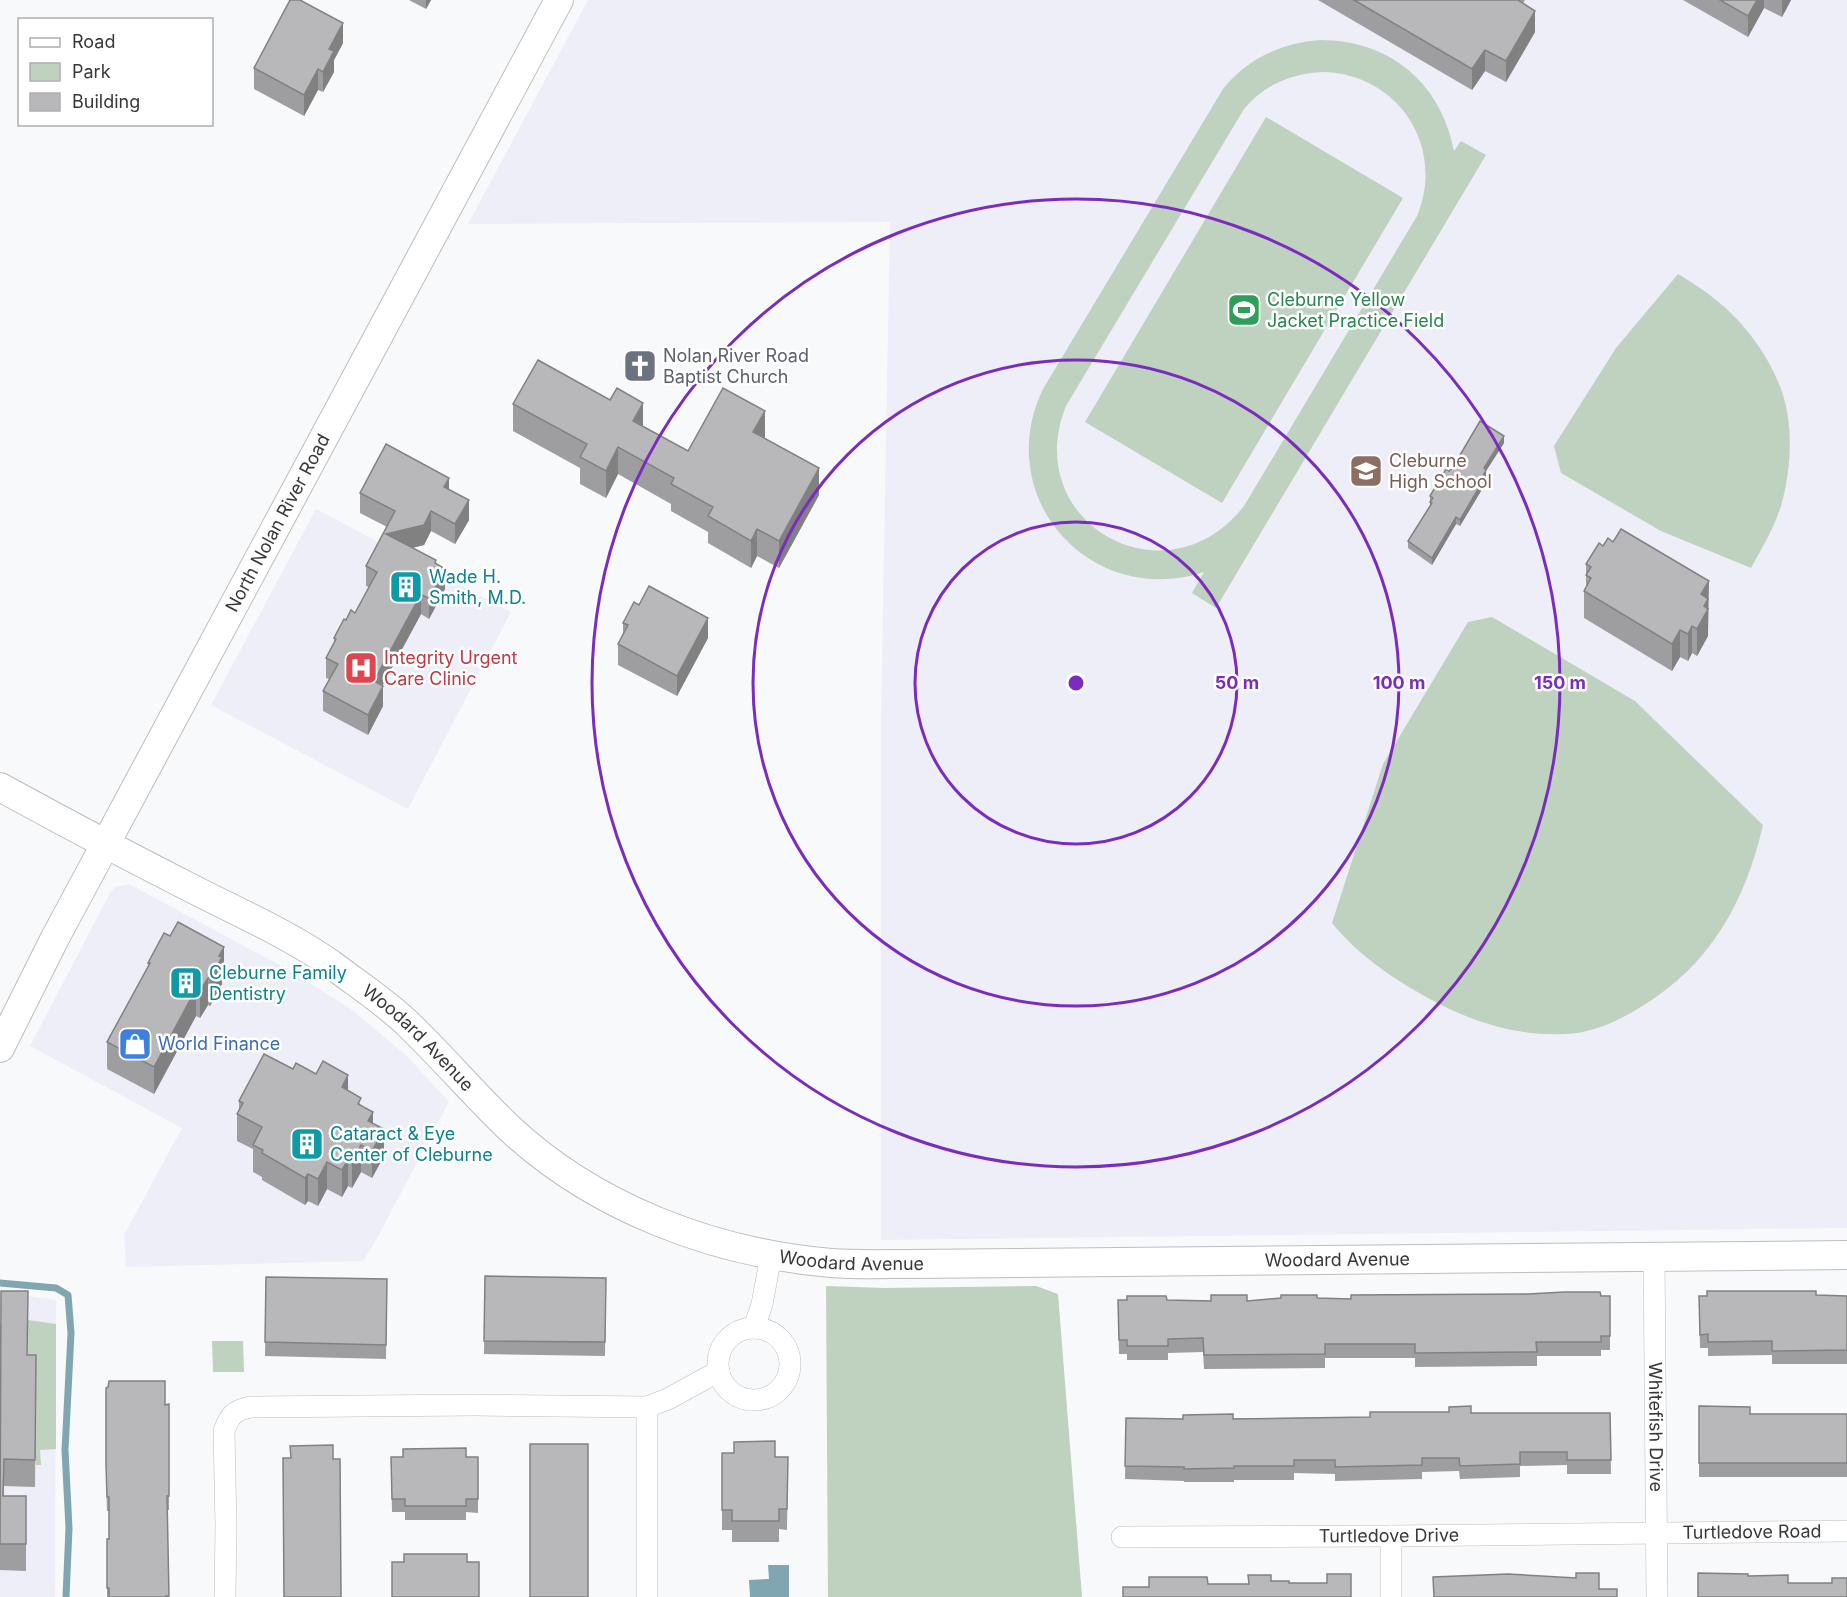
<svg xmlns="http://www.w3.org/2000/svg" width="1847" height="1597" viewBox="0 0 1847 1597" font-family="Inter,sans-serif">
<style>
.built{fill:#edeef8}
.green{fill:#bfd1bf;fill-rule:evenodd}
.water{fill:#80a6b2}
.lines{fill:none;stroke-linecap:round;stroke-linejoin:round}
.stream{stroke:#80a6b2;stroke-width:7}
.street-casing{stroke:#bdbdbf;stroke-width:22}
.secondary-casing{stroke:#bdbdbf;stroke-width:30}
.street{stroke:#fff;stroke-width:21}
.secondary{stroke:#fff;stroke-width:28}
.wall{fill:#9e9ea0}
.shaded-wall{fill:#818182}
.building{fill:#b8b8ba;stroke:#818182;stroke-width:1.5}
.ring{fill:none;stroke:#7b2cbf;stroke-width:3}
.labels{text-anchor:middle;stroke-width:5;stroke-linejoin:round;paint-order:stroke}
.leisure-label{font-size:18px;fill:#27864d;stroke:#fff;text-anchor:start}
.worship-label{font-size:18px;fill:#5b616d;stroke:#fff;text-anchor:start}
.education-label{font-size:18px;fill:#785e54;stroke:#fff;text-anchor:start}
.street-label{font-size:18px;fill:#383839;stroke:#fff}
.culture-label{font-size:18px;fill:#0d838f;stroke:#fff;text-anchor:start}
.health-label{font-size:18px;fill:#be3a42;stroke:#fff;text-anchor:start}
.shop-label{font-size:18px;fill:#366cbe;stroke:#fff;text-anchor:start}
.centre{fill:#7b2cbf;stroke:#fff;stroke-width:3}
.ring-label{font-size:18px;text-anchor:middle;font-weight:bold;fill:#7b2cbf;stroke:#fff;stroke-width:5;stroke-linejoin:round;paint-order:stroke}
</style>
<rect width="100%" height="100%" fill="#f8f9fb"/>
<g class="built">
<path d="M588,0H1847V1228L881,1240V718L890,222L468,224Z"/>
<path d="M316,509L511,612L408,809L211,705Z"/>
<path d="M129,884L285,968L351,1009L407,1056L449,1102L375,1242L363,1261L126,1267L124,1235L182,1128L30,1046L110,893L115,887Z"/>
<path d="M0,1293L52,1299L56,1301L55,1597H0Z"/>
</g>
<g class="green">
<path d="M1320,40C1390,40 1441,83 1454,151L1461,141L1486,155L1216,608L1192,593L1204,572C1090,609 991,497 1043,389L1223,89C1248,58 1282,43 1320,40ZM1323,72C1398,74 1446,146 1417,216L1244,506C1166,606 1019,522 1066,406L1244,109C1264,85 1292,73 1323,72Z"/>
<path d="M1266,117L1403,198L1222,503L1085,422Z"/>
<path d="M1678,274C1691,282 1704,290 1716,300C1745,323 1770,357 1782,392C1794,427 1791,471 1781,506C1774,528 1762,548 1751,568L1661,531L1561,473L1554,446L1616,348Z"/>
<path d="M1492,617L1635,701L1763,825C1745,903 1710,966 1639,1008C1616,1022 1590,1034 1563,1034C1515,1036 1469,1021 1428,998C1392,978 1358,955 1332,923L1383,764L1468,622Z"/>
<path d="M826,1286L885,1288L1036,1286L1058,1294L1082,1597H828Z"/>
<path d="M28,1320L56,1324V1449L40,1450L41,1465H36L27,1382Z"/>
<path d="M212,1341H243L244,1372H213Z"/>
</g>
<path class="water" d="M768,1565H789V1597H750L749,1580L769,1579Z"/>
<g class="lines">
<path class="stream" d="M0,1283L56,1288L68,1295L71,1333L65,1450L69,1528L66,1597"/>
<defs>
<g id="street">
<path id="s1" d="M1654,1256L1657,1597"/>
<path d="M754,1328L762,1304L771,1256"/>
<circle cx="754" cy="1364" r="36"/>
<path d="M647,1407V1597"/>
<path id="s2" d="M1122,1537L1391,1536L1847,1531"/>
<path d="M225,1597L226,1526L224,1431C230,1415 233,1411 250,1407L474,1405L647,1407L668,1399L719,1371"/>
<path d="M1391,1597V1536"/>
</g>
<g id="secondary">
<path id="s3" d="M0,787C62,821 124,854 187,886C235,911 287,933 331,964C357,984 387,1003 410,1026C443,1058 473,1093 506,1125C592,1207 713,1253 831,1263C857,1265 884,1264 910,1264L1847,1255"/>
<path id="s4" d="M0,1048L55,938L559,0"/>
</g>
</defs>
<use href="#street" class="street-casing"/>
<use href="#secondary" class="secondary-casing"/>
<use href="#street" class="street"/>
<use href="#secondary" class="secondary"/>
</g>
<g class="wall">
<path d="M409,0H431L426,9Z"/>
<path d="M1318,0H1525L1523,3L1535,32L1506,82L1485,71L1472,90Z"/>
<path d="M1683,0H1791L1782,17L1764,8L1748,37Z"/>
<path d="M343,43L334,60V72L323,92L318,90L304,116L254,89V68Z"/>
<path d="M513,404L643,426L688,451L765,438L819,495L779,568L757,556L751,568L708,543V532L671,511V504L618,474L606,498L580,484V468L513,431Z"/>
<path d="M1504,443L1486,471V477L1481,485V491L1460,526L1456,524L1432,565L1408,548V541L1430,505V496L1449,471Z"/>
<path d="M449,489L469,520L455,544L431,531L424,545L412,548L436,563L445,589L429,619L421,614L382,686L383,706L368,735L323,711V691L329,679L326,678V658L334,643V638L346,620L355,613L369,587L366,586V566L387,527L360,513V493Z"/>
<path d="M1586,564L1709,608L1708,609V636L1697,656L1692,653L1688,661L1680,657L1672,671L1584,618V591L1586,588Z"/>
<path d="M623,623L708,638L677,696L618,665V644L623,635Z"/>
<path d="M148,963L224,974L222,977V984L210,1006L208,1005L200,1018L196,1016L154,1094L107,1069V1042L148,967Z"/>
<path d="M293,1069L348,1090L361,1105L373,1124L384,1156L372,1178L361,1172L352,1188L348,1186L342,1197L327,1189L318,1206L308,1201L305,1205L262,1180V1177L253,1172V1149L237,1141V1114L239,1111V1101Z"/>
<path d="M485,1276L606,1278L605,1356L484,1354Z"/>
<path d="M266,1277L387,1279L386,1359L265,1356Z"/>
<path d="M1816,1295L1847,1296V1364H1772V1355L1708,1356V1348H1700L1699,1296Z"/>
<path d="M1610,1296V1350H1601V1356H1537V1366L1415,1367V1358H1325V1368L1204,1369L1203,1352L1168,1353V1360H1127V1354H1119L1118,1300L1247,1301L1317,1298L1351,1299Z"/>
<path d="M0,1324L27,1355H36L35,1487L4,1486V1496H26V1571L0,1570Z"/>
<path d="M169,1404V1510H167L169,1597H107V1539H109V1511H107L106,1479L165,1405Z"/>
<path d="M1699,1406L1750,1414H1847V1477H1699Z"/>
<path d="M1471,1413H1610L1611,1474H1567V1465L1520,1466V1477L1460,1479L1459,1471L1422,1472V1479L1335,1481V1474L1294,1473V1480H1234V1482H1184V1481L1125,1479L1126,1418L1183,1419L1370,1417Z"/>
<path d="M722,1453L775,1457H788L787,1530L779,1529V1542H732V1530H722Z"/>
<path d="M391,1457H478V1513L466,1512V1520H405V1512H392Z"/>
</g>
<g class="shaded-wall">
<path d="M426,0H431L426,9Z"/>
<path d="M1757,0H1764V8L1748,37V16Z"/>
<path d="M1782,0H1791L1782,17Z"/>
<path d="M1535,11V32L1506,82V61Z"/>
<path d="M343,23V43L334,60V72L323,92V72L329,49Z"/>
<path d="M1485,50V71L1472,90V69Z"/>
<path d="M318,69V90L304,116V95Z"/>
<path d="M643,403V430L633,421Z"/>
<path d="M765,411V438L753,432Z"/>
<path d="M1504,436V443L1486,471V477L1481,485V491L1460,526V520L1479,483L1484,468Z"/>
<path d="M618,447V474L606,498V471Z"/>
<path d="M819,468V495L779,568V541Z"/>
<path d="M449,478V498L444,487Z"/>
<path d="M469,500V520L455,544V524Z"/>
<path d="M431,511V531L424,545L386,554V534Z"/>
<path d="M1456,517V524L1432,565V558Z"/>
<path d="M757,529V556L751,568V541Z"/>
<path d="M445,569V589L429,619V599Z"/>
<path d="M1709,581L1708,636L1697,656V629L1701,594Z"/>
<path d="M421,594V614L374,701V681Z"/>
<path d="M708,618V638L677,696V676Z"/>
<path d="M1692,626V653L1688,661V634Z"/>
<path d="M1680,630V657L1672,671V644Z"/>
<path d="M383,686V706L368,735V715Z"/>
<path d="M224,947V974L222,977V984L210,1006V979L219,956Z"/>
<path d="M208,978V1005L200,1018V991Z"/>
<path d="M196,989V1016L154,1094V1067Z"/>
<path d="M348,1075V1102L342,1087Z"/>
<path d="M373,1112V1139L368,1121Z"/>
<path d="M384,1129V1156L372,1178V1151Z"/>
<path d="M361,1145V1172L352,1188V1161Z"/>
<path d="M348,1159V1186L342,1197V1170Z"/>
<path d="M327,1162V1189L318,1206V1179Z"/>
<path d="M308,1174V1201L305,1205V1178Z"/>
</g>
<g class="building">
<path d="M290,0H300L343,23L329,49L334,51L323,72L318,69L304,95L254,68Z"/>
<path d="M1354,0H1518L1535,11L1506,61L1485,50L1472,69Z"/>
<path d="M1720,0H1757L1748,16Z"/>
<path d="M538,360L610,400L617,388L643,403L633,421L688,451L723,388L765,411L753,432L819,468L779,541L757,529L751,541L708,516L713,507L671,484L674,478L618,447L606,471L580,457L587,444L513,404Z"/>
<path d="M1480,421L1504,436L1484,468L1486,470L1479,483L1481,484L1460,520L1456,517L1432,558L1408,541L1432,503L1430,502L1433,498L1430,496L1446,469L1449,471L1453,467Z"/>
<path d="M386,444L449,478L444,487L469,500L455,524L431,511L424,525L386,534L436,560L435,563L445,569L429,599L421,594L374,681L383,686L368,715L323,691L338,664L326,658L336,639L334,638L344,619L346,620L351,610L355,613L377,572L366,566L395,511L360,493Z"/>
<path d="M1621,529L1709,581L1701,594L1708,599L1704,606L1708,609L1697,629L1692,626L1688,634L1680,630L1672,644L1584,591L1591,578L1586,575L1591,567L1586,564L1599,543L1603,546L1608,538L1613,542Z"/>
<path d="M649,586L708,618L677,676L618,644L628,625L623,623L634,602L639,605Z"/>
<path d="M178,922L224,947L219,956L222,957L210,979L208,978L200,991L196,989L154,1067L107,1042L150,963H148L164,933L170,936Z"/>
<path d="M264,1054L293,1069L296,1063L316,1074L323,1061L348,1075L342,1087L361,1098L358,1104L373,1112L368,1121L384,1129L372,1151L361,1145L352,1161L348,1159L342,1170L327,1162L318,1179L308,1174L305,1178L262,1153L263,1150L253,1145L262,1127L237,1114L243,1103L239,1101Z"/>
<path d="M485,1276L606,1278L605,1342L484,1341Z"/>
<path d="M266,1277L387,1279L386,1345L265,1342Z"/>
<path d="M1,1291H28L27,1355H36L35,1460L4,1459L3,1496H26V1544H0Z"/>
<path d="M1707,1291H1816V1295L1847,1296V1350L1772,1351V1341L1708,1342V1334L1700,1335L1699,1296H1707Z"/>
<path d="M1564,1292H1600L1601,1296H1610V1336H1601V1342H1536L1537,1352L1415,1353V1344H1325V1354L1204,1355L1203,1338L1168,1339V1346H1127V1340H1119L1118,1300H1127V1296H1166L1167,1300L1211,1301V1295H1247V1301L1281,1298V1295H1317V1298L1351,1299V1295L1528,1294Z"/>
<path d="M109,1381H165V1405L169,1404V1496H167L169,1596H166V1597H109V1588H107V1539H109V1497H107L106,1465V1388L108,1387Z"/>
<path d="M1471,1406V1413H1610L1611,1460H1567V1452H1520V1464L1460,1466L1459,1458H1422V1465L1335,1467V1460H1294V1466H1234V1468L1184,1469V1467L1125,1466L1126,1418L1183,1419V1415L1233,1414V1419L1370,1417V1412H1449V1407Z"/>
<path d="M1699,1406L1750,1407V1414H1847V1463H1699Z"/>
<path d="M775,1441V1457H788L787,1509H779V1521H732V1510H722V1453H734V1442Z"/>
<rect x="530" y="1444" width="58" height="153"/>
<path d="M333,1445V1459H340L341,1597H284L283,1458H291L290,1446Z"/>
<path d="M466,1448V1457H478V1499H466V1506H405V1499H392L391,1457H403V1449Z"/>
<path d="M404,1554H467V1562H479V1597H392V1562H404Z"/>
<path d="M1576,1573H1599V1589H1617V1597H1434L1433,1577L1508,1574L1576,1578Z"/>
<path d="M1698,1573L1748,1574V1576L1788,1575V1583H1832V1578H1847V1597H1698Z"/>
<path d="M1327,1574H1351V1597H1123V1587H1149V1577H1207L1208,1584H1249L1248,1575H1271V1581H1289V1583H1327Z"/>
</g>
<g class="ring">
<circle cx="1076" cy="683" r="161"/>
<circle cx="1076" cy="683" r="323"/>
<circle cx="1076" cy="683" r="484"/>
</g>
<defs>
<symbol id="stadium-square" viewBox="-11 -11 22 22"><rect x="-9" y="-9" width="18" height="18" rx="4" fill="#2e9e5b" stroke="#fff"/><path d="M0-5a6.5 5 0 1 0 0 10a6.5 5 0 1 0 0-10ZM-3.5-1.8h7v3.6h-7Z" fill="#fff"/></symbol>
<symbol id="church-square" viewBox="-11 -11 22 22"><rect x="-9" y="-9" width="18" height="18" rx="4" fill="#6b7280" stroke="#fff"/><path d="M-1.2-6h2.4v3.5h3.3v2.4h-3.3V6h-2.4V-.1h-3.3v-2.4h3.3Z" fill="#fff"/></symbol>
<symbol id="school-square" viewBox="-11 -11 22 22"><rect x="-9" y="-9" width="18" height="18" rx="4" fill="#8d6e63" stroke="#fff"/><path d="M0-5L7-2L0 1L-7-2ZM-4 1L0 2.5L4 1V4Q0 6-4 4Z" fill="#fff"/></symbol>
<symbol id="building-square" viewBox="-11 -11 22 22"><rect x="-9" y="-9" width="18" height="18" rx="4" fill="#0f9aa8" stroke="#fff"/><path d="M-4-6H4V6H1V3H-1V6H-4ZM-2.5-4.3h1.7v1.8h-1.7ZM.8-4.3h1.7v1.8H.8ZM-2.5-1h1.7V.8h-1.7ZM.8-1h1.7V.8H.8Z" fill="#fff"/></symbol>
<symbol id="hospital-square" viewBox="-11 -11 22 22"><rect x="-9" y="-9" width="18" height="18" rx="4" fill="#e0444e" stroke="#fff"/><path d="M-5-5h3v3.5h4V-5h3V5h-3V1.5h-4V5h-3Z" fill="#fff"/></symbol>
<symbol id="shop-square" viewBox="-11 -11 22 22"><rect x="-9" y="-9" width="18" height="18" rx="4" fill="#3f7fe0" stroke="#fff"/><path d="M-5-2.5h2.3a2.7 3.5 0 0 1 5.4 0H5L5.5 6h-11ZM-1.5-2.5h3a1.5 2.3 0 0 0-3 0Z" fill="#fff"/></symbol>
</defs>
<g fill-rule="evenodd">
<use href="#stadium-square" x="1225" y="291" width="38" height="38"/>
<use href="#church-square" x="621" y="347" width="38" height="38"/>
<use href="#school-square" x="1347" y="452" width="38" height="38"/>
<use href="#building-square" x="387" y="568" width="38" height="38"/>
<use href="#hospital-square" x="342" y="649" width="38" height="38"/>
<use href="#building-square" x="167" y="964" width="38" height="38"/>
<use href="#shop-square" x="116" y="1025" width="38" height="38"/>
<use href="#building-square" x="288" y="1125" width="38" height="38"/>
</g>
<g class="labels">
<g class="leisure-label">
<text x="1267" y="306">Cleburne Yellow<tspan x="1267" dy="21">Jacket Practice Field</tspan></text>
</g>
<g class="worship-label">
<text x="663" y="362">Nolan River Road<tspan x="663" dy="21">Baptist Church</tspan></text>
</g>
<g class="education-label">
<text x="1389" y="467">Cleburne<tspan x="1389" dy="21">High School</tspan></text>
</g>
<g class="street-label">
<text dy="6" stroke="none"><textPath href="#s4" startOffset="594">North Nolan River Road</textPath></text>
<text dy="6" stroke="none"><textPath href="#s3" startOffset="490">Woodard Avenue</textPath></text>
<text dy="6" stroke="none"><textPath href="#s3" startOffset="994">Woodard Avenue</textPath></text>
<text dy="6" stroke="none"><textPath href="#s3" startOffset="1480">Woodard Avenue</textPath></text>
<text dy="6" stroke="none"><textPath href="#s1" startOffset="171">Whitefish Drive</textPath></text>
<text dy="6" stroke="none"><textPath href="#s2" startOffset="630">Turtledove Road</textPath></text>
<text dy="6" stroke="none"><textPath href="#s2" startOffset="267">Turtledove Drive</textPath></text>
</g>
<g class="culture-label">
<text x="429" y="583">Wade H.<tspan x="429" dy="21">Smith, M.D.</tspan></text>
<text x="209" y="979">Cleburne Family<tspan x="209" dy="21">Dentistry</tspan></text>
<text x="330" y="1140">Cataract &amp; Eye<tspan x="330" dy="21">Center of Cleburne</tspan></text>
</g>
<g class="health-label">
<text x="384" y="664">Integrity Urgent<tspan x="384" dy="21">Care Clinic</tspan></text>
</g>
<g class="shop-label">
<text x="158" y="1050">World Finance</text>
</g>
</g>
<circle cx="1076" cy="683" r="9" class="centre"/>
<g class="ring-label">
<text x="1237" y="689">50 m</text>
<text x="1399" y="689">100 m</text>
<text x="1560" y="689">150 m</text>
</g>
<rect x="18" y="18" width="195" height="108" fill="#ffffff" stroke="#afafb0" stroke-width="1.5"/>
<rect x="30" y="38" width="30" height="9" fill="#ffffff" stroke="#afafb0" stroke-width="1.5"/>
<text x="72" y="48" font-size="18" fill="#383839">Road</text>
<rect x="30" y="63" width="30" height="18" fill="#bfd1bf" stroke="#afafb0" stroke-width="1.5"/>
<text x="72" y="78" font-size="18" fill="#383839">Park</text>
<rect x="30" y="93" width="30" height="18" fill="#b8b8ba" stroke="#afafb0" stroke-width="1.5"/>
<text x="72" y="108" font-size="18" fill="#383839">Building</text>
</svg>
